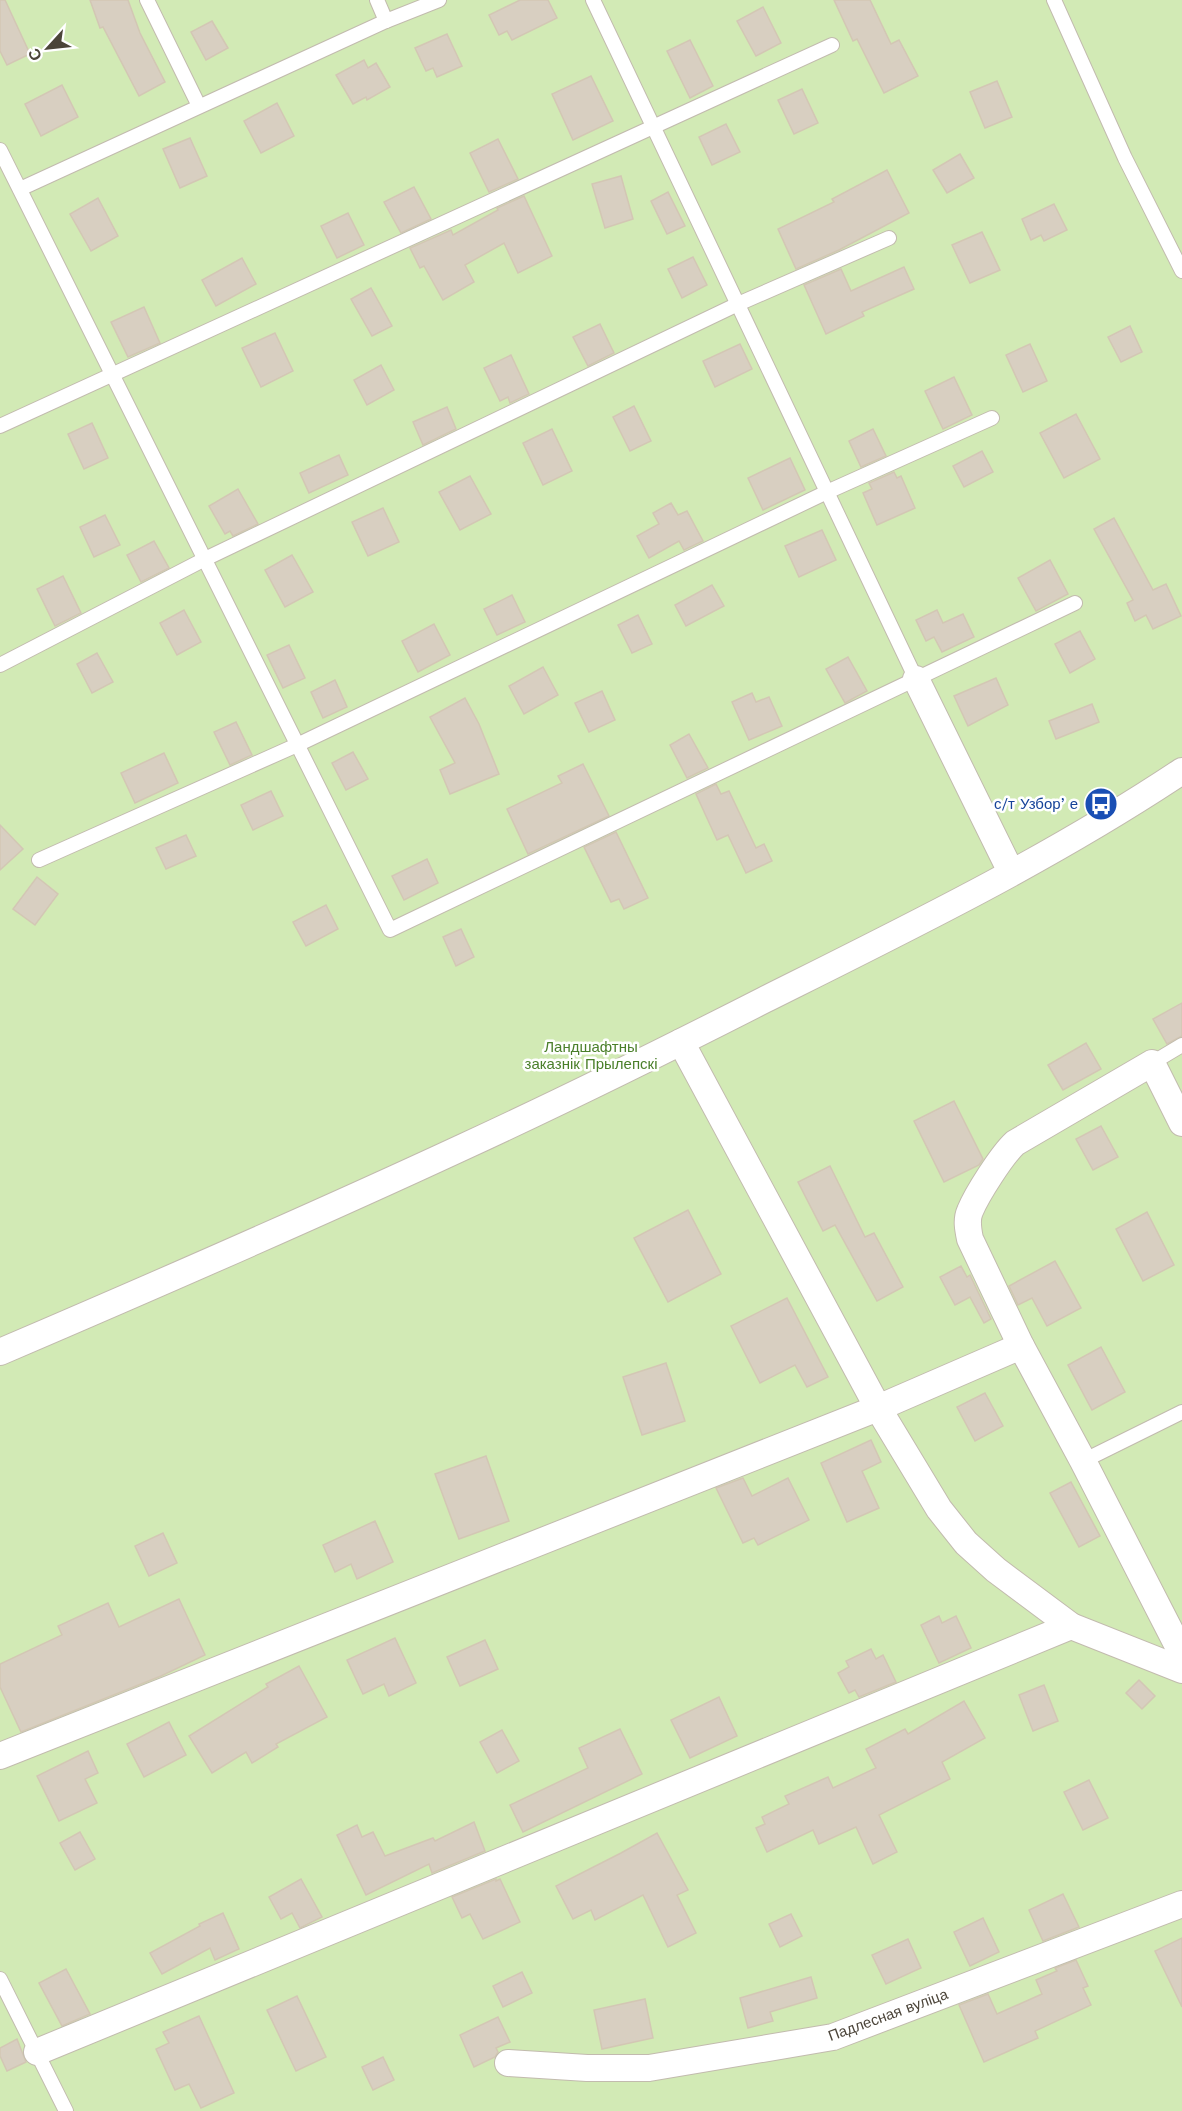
<svg xmlns="http://www.w3.org/2000/svg" width="1182" height="2111" viewBox="0 0 1182 2111" font-family="'Work Sans',sans-serif">
<style>
.green{fill:#d2eab5}
.building{fill:#d8cfc1;stroke:#d3c7b4;stroke-width:1.5}
.lines{fill:none;stroke-linecap:round;stroke-linejoin:round}
.lane-casing{stroke:#c2bbae;stroke-width:16}
.street-casing{stroke:#c2bbae;stroke-width:28}
.lane{stroke:#fff;stroke-width:14}
.street{stroke:#fff;stroke-width:26}
.labels{text-anchor:middle;stroke-width:5;stroke-linejoin:round;paint-order:stroke}
.transit-label{font-size:15px;fill:#164399;stroke:#fff;text-anchor:end}
.park-label{font-size:15px;fill:#4a7f2a;stroke:#fff}
.street-label{font-size:15px;fill:#4b4439;stroke:#fff}
</style>
<rect width="100%" height="100%" fill="#f6f3ec"/>
<rect class="green" x="0" y="0" width="1182" height="2111"/>
<g class="building">
<path d="M0,0H5L30,54L7,65L0,51Z"/>
<path d="M90,0H128L140,33L165,82L139,96L103,27L100,28Z"/>
<path d="M520,0H548L557,18L512,40L507,31L499,35L489,15Z"/>
<path d="M834,0H870L891,44L899,40L918,76L884,93L857,39L853,41Z"/>
<path d="M763,7L781,43L756,56L737,21Z"/>
<path d="M212,21L228,48L206,60L191,32Z"/>
<path d="M447,34L462,66L437,77L433,68L426,71L415,48Z"/>
<path d="M690,40L713,86L690,98L667,51Z"/>
<path d="M364,60L368,68L376,63L390,87L367,100L366,97L353,104L336,75Z"/>
<path d="M591,76L613,121L573,140L552,94Z"/>
<path d="M997,81L1012,117L985,128L970,92Z"/>
<path d="M62,85L78,117L41,136L25,104Z"/>
<path d="M802,89L818,123L794,134L778,100Z"/>
<path d="M277,103L294,136L261,153L244,121Z"/>
<path d="M726,124L740,152L712,165L699,137Z"/>
<path d="M190,138L207,176L180,188L163,149Z"/>
<path d="M498,139L518,179L489,192L470,153Z"/>
<path d="M960,154L974,178L947,193L933,170Z"/>
<path d="M887,170L909,213L839,250L796,269L778,229L834,202L832,199Z"/>
<path d="M621,176L633,219L605,228L592,184Z"/>
<path d="M414,187L431,219L401,233L384,202Z"/>
<path d="M668,192L685,226L667,234L651,201Z"/>
<path d="M524,196L552,256L518,273L504,243L465,265L474,282L443,300L424,266L420,268L410,248L451,230L453,235L498,210L497,208Z"/>
<path d="M98,198L118,236L91,251L70,214Z"/>
<path d="M1054,204L1067,230L1044,241L1041,235L1031,240L1022,219Z"/>
<path d="M348,213L364,245L337,258L321,226Z"/>
<path d="M982,232L1000,270L970,283L952,245Z"/>
<path d="M693,257L707,285L682,298L668,269Z"/>
<path d="M242,258L256,284L216,306L202,280Z"/>
<path d="M904,267L914,289L862,312L864,316L826,334L804,285L841,269L851,291Z"/>
<path d="M371,288L392,326L372,336L351,299Z"/>
<path d="M144,307L160,343L128,357L111,322Z"/>
<path d="M600,324L614,353L588,366L573,337Z"/>
<path d="M1130,326L1142,352L1121,362L1108,337Z"/>
<path d="M275,333L293,371L261,387L242,348Z"/>
<path d="M740,344L752,369L715,387L703,361Z"/>
<path d="M1030,344L1047,381L1023,392L1006,355Z"/>
<path d="M511,355L529,394L510,403L508,397L500,401L484,368Z"/>
<path d="M381,365L394,390L367,405L354,380Z"/>
<path d="M954,377L972,415L943,429L925,391Z"/>
<path d="M634,406L651,441L630,451L613,417Z"/>
<path d="M447,407L456,429L423,445L413,422Z"/>
<path d="M1076,414L1100,459L1064,478L1040,433Z"/>
<path d="M92,423L108,458L84,469L68,434Z"/>
<path d="M552,429L572,471L543,485L523,443Z"/>
<path d="M873,429L886,456L861,467L849,441Z"/>
<path d="M982,451L993,472L964,487L953,466Z"/>
<path d="M339,455L348,475L309,493L300,473Z"/>
<path d="M790,458L805,490L763,510L748,478Z"/>
<path d="M894,472L897,478L901,476L915,508L877,525L863,493L872,489L869,483Z"/>
<path d="M470,476L491,514L460,530L439,492Z"/>
<path d="M238,489L258,524L233,536L230,531L225,534L209,506Z"/>
<path d="M671,503L678,515L687,511L703,541L684,550L679,541L649,558L637,536L659,524L653,513Z"/>
<path d="M383,508L399,542L368,556L352,522Z"/>
<path d="M105,515L120,545L94,557L80,527Z"/>
<path d="M1114,518L1153,590L1166,584L1181,616L1153,629L1146,615L1135,621L1127,603L1133,600L1094,529Z"/>
<path d="M822,530L836,560L799,577L785,546Z"/>
<path d="M154,541L169,568L141,582L127,555Z"/>
<path d="M292,555L313,592L285,607L265,570Z"/>
<path d="M1050,560L1068,594L1036,611L1018,578Z"/>
<path d="M63,576L81,613L55,626L37,589Z"/>
<path d="M712,585L724,606L686,626L675,605Z"/>
<path d="M512,595L525,622L497,635L484,609Z"/>
<path d="M184,610L201,642L177,655L160,623Z"/>
<path d="M937,610L943,623L963,614L974,637L942,652L934,637L926,641L916,620Z"/>
<path d="M638,615L652,644L632,653L618,625Z"/>
<path d="M434,624L450,655L418,672L402,641Z"/>
<path d="M1080,631L1095,659L1070,673L1055,644Z"/>
<path d="M289,645L305,678L283,688L267,655Z"/>
<path d="M97,653L113,682L92,693L77,664Z"/>
<path d="M848,657L867,691L845,703L826,669Z"/>
<path d="M543,667L558,695L524,714L509,686Z"/>
<path d="M996,678L1008,705L968,726L954,696Z"/>
<path d="M335,680L347,707L323,718L311,692Z"/>
<path d="M602,691L615,720L589,732L575,703Z"/>
<path d="M752,693L756,702L769,697L782,726L749,740L732,702Z"/>
<path d="M465,698L479,724L499,774L450,794L440,770L455,763L430,717Z"/>
<path d="M1092,704L1099,722L1056,739L1049,721Z"/>
<path d="M236,722L252,755L230,765L214,732Z"/>
<path d="M689,734L708,768L687,778L670,745Z"/>
<path d="M353,752L368,779L346,790L332,763Z"/>
<path d="M164,753L178,783L135,803L121,773Z"/>
<path d="M583,764L609,816L528,854L507,809L562,783L558,776Z"/>
<path d="M716,784L721,794L729,791L756,848L764,844L772,861L746,873L728,835L717,840L696,794Z"/>
<path d="M271,791L283,816L253,830L241,805Z"/>
<path d="M0,825L23,849L0,870Z"/>
<path d="M616,832L648,898L624,909L619,899L611,902L584,847Z"/>
<path d="M186,835L196,856L166,869L156,848Z"/>
<path d="M427,859L438,883L404,900L392,876Z"/>
<path d="M37,877L58,894L35,925L13,909Z"/>
<path d="M326,905L338,929L306,946L293,922Z"/>
<path d="M461,929L474,957L456,966L443,937Z"/>
<path d="M1182,1003V1036L1167,1044L1153,1019Z"/>
<path d="M1086,1043L1101,1069L1063,1090L1048,1065Z"/>
<path d="M954,1101L983,1159L979,1165L944,1182L914,1121Z"/>
<path d="M1101,1126L1118,1157L1093,1170L1076,1139Z"/>
<path d="M830,1166L865,1237L874,1233L903,1287L877,1301L835,1225L823,1231L798,1182Z"/>
<path d="M688,1210L721,1274L668,1302L634,1238Z"/>
<path d="M1147,1212L1174,1265L1143,1281L1116,1229Z"/>
<path d="M1055,1261L1081,1308L1047,1326L1032,1298L1018,1305L1009,1286Z"/>
<path d="M961,1266L967,1277L970,1275L991,1319L984,1323L970,1297L955,1305L940,1277Z"/>
<path d="M787,1298L828,1377L807,1387L795,1365L760,1383L731,1326Z"/>
<path d="M1101,1347L1125,1392L1092,1410L1068,1365Z"/>
<path d="M666,1363L685,1421L642,1435L623,1377Z"/>
<path d="M985,1393L1003,1426L975,1441L957,1407Z"/>
<path d="M871,1440L881,1462L862,1471L879,1508L847,1522L821,1463Z"/>
<path d="M486,1456L509,1521L459,1539L435,1474Z"/>
<path d="M743,1478L752,1496L788,1478L809,1520L758,1545L754,1538L743,1543L716,1488Z"/>
<path d="M1071,1482L1100,1536L1079,1547L1050,1493Z"/>
<path d="M375,1521L393,1562L357,1579L351,1564L335,1572L323,1545Z"/>
<path d="M163,1533L177,1563L149,1576L135,1546Z"/>
<path d="M179,1599L205,1655L161,1676L21,1732L0,1687V1664L62,1635L58,1626L108,1603L119,1627Z"/>
<path d="M939,1616L942,1623L956,1616L971,1648L939,1663L921,1625Z"/>
<path d="M395,1638L416,1683L389,1696L384,1684L363,1694L347,1660Z"/>
<path d="M485,1640L498,1669L460,1686L447,1657Z"/>
<path d="M871,1649L876,1659L883,1655L896,1682L859,1697L855,1690L849,1693L838,1673L849,1667L846,1661Z"/>
<path d="M299,1666L327,1717L276,1744L278,1747L252,1763L246,1752L212,1773L189,1736L268,1687L266,1684Z"/>
<path d="M1139,1680L1155,1696L1142,1709L1126,1693Z"/>
<path d="M1044,1685L1058,1721L1033,1731L1019,1695Z"/>
<path d="M719,1697L737,1736L690,1758L671,1720Z"/>
<path d="M964,1701L985,1738L942,1762L950,1779L879,1815L897,1852L873,1864L856,1827L819,1844L813,1830L767,1852L756,1828L765,1824L762,1817L789,1804L785,1796L828,1777L833,1788L876,1768L866,1749L905,1729L908,1734Z"/>
<path d="M169,1722L186,1755L144,1777L127,1744Z"/>
<path d="M620,1729L642,1774L523,1832L510,1805L588,1768L579,1748Z"/>
<path d="M502,1730L519,1761L497,1773L480,1742Z"/>
<path d="M88,1751L98,1773L85,1779L97,1803L59,1821L37,1776Z"/>
<path d="M1089,1780L1108,1818L1083,1830L1064,1792Z"/>
<path d="M474,1822L485,1851L432,1873L429,1864L366,1895L337,1835L357,1825L362,1837L373,1832L385,1856L433,1838L435,1841Z"/>
<path d="M80,1832L95,1859L75,1870L60,1843Z"/>
<path d="M657,1833L688,1890L677,1895L696,1933L668,1947L643,1895L595,1920L591,1910L573,1919L556,1886L621,1853Z"/>
<path d="M301,1879L322,1917L300,1928L292,1913L281,1919L269,1897Z"/>
<path d="M496,1879V1881L500,1879L520,1922L483,1939L470,1914L462,1918L452,1897Z"/>
<path d="M1063,1894L1079,1927L1043,1941L1029,1910Z"/>
<path d="M223,1913L239,1949L215,1960L210,1948L162,1974L150,1953L200,1926L199,1924Z"/>
<path d="M791,1914L802,1936L780,1947L769,1924Z"/>
<path d="M983,1918L999,1952L970,1966L954,1932Z"/>
<path d="M1182,1938V2007L1155,1951Z"/>
<path d="M908,1939L921,1968L886,1984L872,1955Z"/>
<path d="M1076,1960L1088,1986L1083,1988L1091,2005L1035,2031L1038,2038L984,2062L959,2005L988,1994L997,2014L1042,1994L1036,1980L1057,1971L1055,1968Z"/>
<path d="M66,1969L90,2014L62,2026L39,1983Z"/>
<path d="M522,1972L532,1993L503,2007L493,1986Z"/>
<path d="M811,1977L817,1998L770,2012L773,2021L748,2028L740,1998Z"/>
<path d="M297,1996L326,2057L296,2071L267,2010Z"/>
<path d="M645,1999L653,2038L602,2049L594,2010Z"/>
<path d="M199,2016L234,2093L201,2108L189,2084L175,2090L156,2049L169,2043L163,2032Z"/>
<path d="M498,2017L510,2042L496,2048L498,2052L495,2057L474,2067L460,2035Z"/>
<path d="M17,2039L26,2062L7,2071L0,2056V2048Z"/>
<path d="M383,2057L394,2080L373,2090L362,2067Z"/>
</g>
<g class="lines">
<defs>
<g id="lane">
<path d="M147,0L199,106"/>
<path d="M377,0L386,21"/>
<path d="M593,0L916,679"/>
<path d="M1054,0L1125,158L1182,271"/>
<path d="M0,150L390,930L1075,603"/>
<path d="M20,189L386,21L439,0"/>
<path d="M0,426L832,45"/>
<path d="M0,665L205,559L738,304L889,238"/>
<path d="M39,860L297,745L827,492L992,418"/>
<path d="M1152,1063L1182,1045"/>
<path d="M1083,1461L1182,1412"/>
<path d="M0,1979L66,2111"/>
</g>
<g id="street">
<path d="M916,679L1011,872"/>
<path d="M681,1042L878,1408L939,1509L966,1543L996,1570L1071,1626L1182,1670"/>
<path d="M1182,1123L1152,1063L1015,1143C1002,1155 977,1194 970,1211C966,1220 968,1229 970,1239L1021,1346L1083,1461L1182,1654"/>
<path d="M0,1352C154,1286 308,1219 461,1148C563,1101 664,1051 764,1000C906,929 1050,859 1182,771"/>
<path d="M0,1756L878,1408L1021,1346"/>
<path d="M37,2052L1071,1626"/>
<path d="M508,2063L587,2068H649L833,2037L1182,1904"/>
</g>
</defs>
<use href="#lane" class="lane-casing"/>
<use href="#street" class="street-casing"/>
<use href="#lane" class="lane"/>
<use href="#street" class="street"/>
</g>
<defs>
<symbol id="bus-disc" viewBox="-11 -11 22 22"><circle r="9.5" fill="#1a4fb4" stroke="#fff"/><path d="M-5-6H5V4H4V6H2V4H-2V6H-4V4H-5ZM-3.5-4V0h7V-4ZM-3.5 1.2v1.5H-2V1.2ZM2 1.2v1.5H3.5V1.2Z" fill="#fff"/></symbol>
</defs>
<g fill-rule="evenodd">
<use href="#bus-disc" x="1082" y="785" width="38" height="38"/>
</g>
<g class="labels">
<g class="transit-label">
<text x="1078" y="809">с/т Узборʼе</text>
</g>
<g class="park-label">
<text x="591" y="1052">Ландшафтны<tspan x="591" dy="17">заказнік Прылепскі</tspan></text>
</g>
<g class="street-label">
<text transform="translate(888 2015) rotate(-20)" y="5">Падлесная вуліца</text>
</g>
</g>
<g transform="translate(48 48) rotate(243)" stroke="#ffffff" stroke-width="4.5" paint-order="stroke">
<path d="M0-4.5L10 22L0 15L-10 22Z" fill="#4b4439"/>
<text y="-9" font-size="16" font-weight="bold" text-anchor="middle" fill="#4b4439">С</text>
</g>
</svg>
